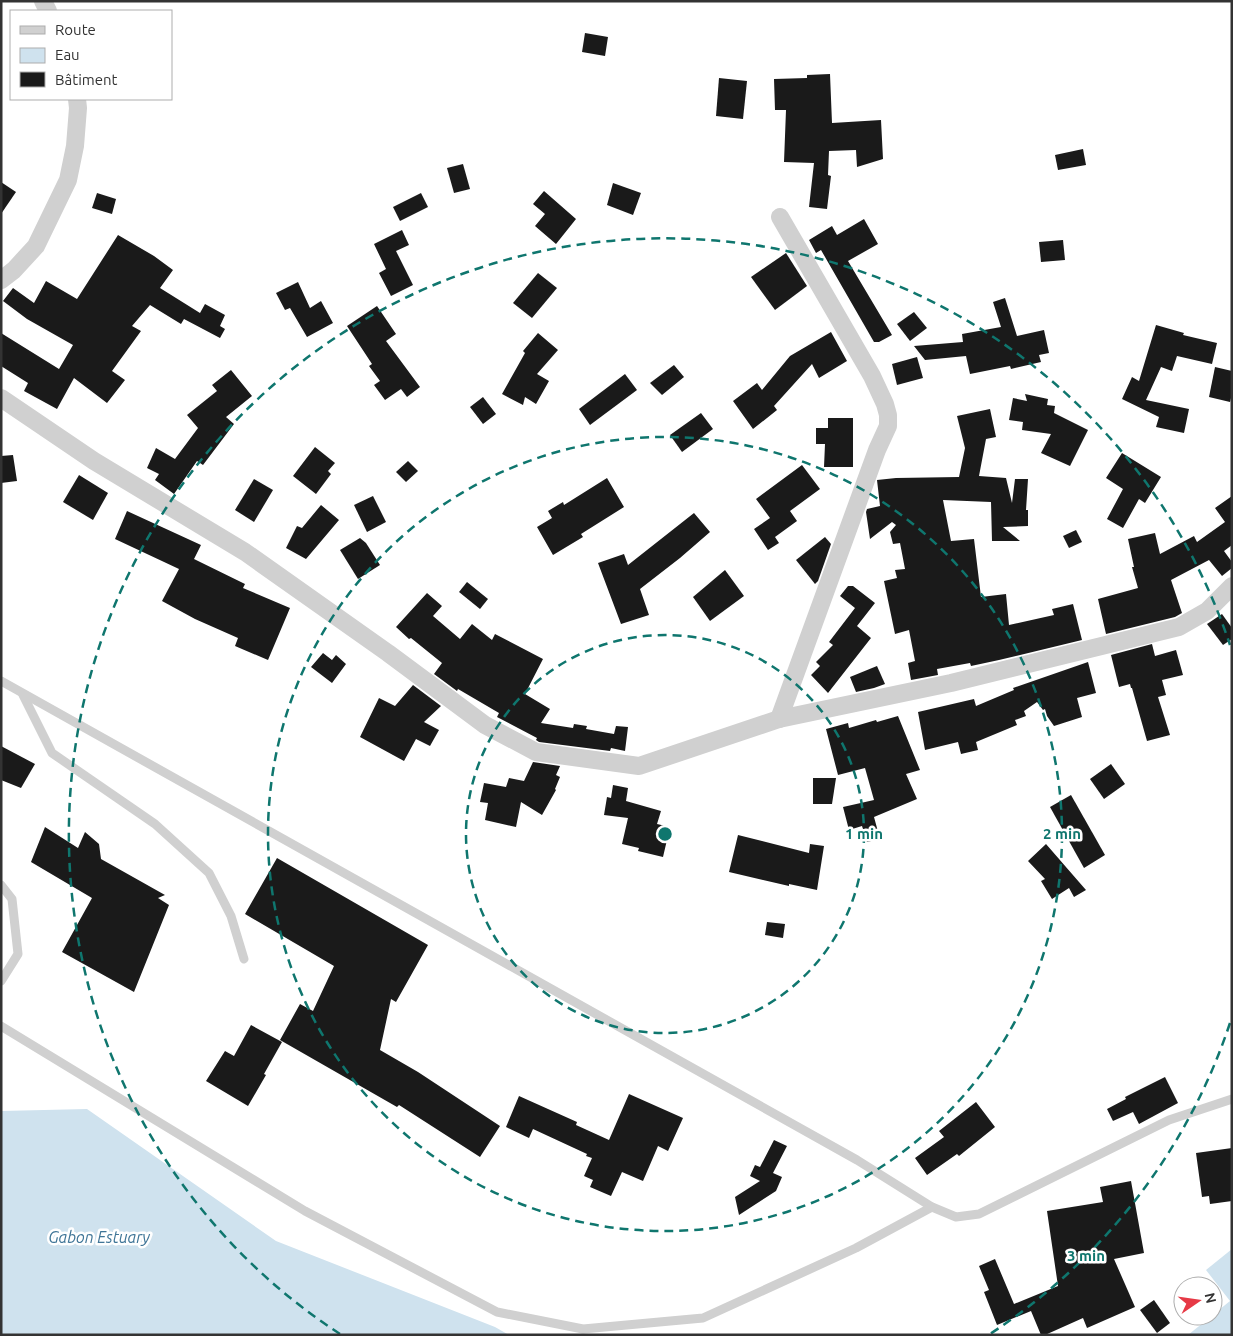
<svg xmlns="http://www.w3.org/2000/svg" width="1233" height="1336" viewBox="0 0 1233 1336" font-family="Ubuntu,sans-serif">
<style>
.water{fill:#cfe2ee}
.building{fill:#1a1a1a}
.lines{fill:none;stroke-linecap:round;stroke-linejoin:round}
.service{stroke:#d0d0d0;stroke-width:9}
.minor{stroke:#d0d0d0;stroke-width:18}
.ring{fill:none;stroke:#0f766e;stroke-width:2.5;stroke-dasharray:9 6}
.labels{text-anchor:middle;stroke-width:5;stroke-linejoin:round;paint-order:stroke}
.water-label{font-size:16px;font-style:italic;fill:#3f7597;stroke:#fff}
.centre{fill:#0f766e;stroke:#fff;stroke-width:2.5}
.ring-label{font-size:15px;text-anchor:middle;font-weight:bold;fill:#0f766e;stroke:#fff;stroke-width:5;stroke-linejoin:round;paint-order:stroke}
</style>
<rect width="100%" height="100%" fill="#fff"/>
<g class="water">
<path d="M87,1109L276,1241L495,1327L509,1335H1V1111Z"/>
<path d="M1232,1249V1335H1188L1230,1301L1206,1270Z"/>
</g>
<g class="building">
<path d="M585,33L608,37L605,56L582,52Z"/>
<path d="M830,74L832,123L881,120L883,159L857,167L856,150L829,151L828,175L831,176L827,209L809,207L814,163L784,162L786,110H775L774,79L807,78V75Z"/>
<path d="M719,78L747,81L743,119L716,116Z"/>
<path d="M1083,149L1086,165L1058,170L1055,155Z"/>
<path d="M463,164L470,189L454,193L447,168Z"/>
<path d="M1,182L16,192L1,214Z"/>
<path d="M613,183L641,193L633,215L607,205Z"/>
<path d="M544,191L576,219L556,244L535,226L545,214L533,204Z"/>
<path d="M97,193L116,199L112,214L92,208Z"/>
<path d="M421,193L428,207L400,221L393,207Z"/>
<path d="M864,219L878,244L848,261L892,335L879,342H874L821,250L816,253L809,240L832,226L837,235Z"/>
<path d="M402,230L409,245L396,251L413,285L391,296L379,273L386,269L374,244Z"/>
<path d="M118,235L154,256L173,270L160,288L200,313L205,304L225,315L220,326L225,329L220,338L184,319L181,324L150,305L132,326L141,331L112,371L125,380L107,403L74,378L57,409L24,391L28,383L1,366V333L59,369L73,345L27,319L3,301L13,288L34,303L46,281L77,299Z"/>
<path d="M1063,240L1065,260L1041,262L1039,242Z"/>
<path d="M786,253L807,286L775,310L751,277Z"/>
<path d="M538,273L557,288L532,318L513,303Z"/>
<path d="M298,282L310,308L321,301L333,323L307,337L290,308L285,310L276,293Z"/>
<path d="M1005,298L1017,336L1044,330L1049,353L1039,355L1041,362L1011,369L1010,366L970,374L966,356L925,360L914,346L963,342L962,334L1001,327L993,302Z"/>
<path d="M377,306L396,334L386,341L420,387L407,397L401,389L385,400L374,385L380,381L369,366L372,364L347,326Z"/>
<path d="M914,312L927,328L910,341L897,324Z"/>
<path d="M1156,325L1184,333L1183,335L1217,343L1212,364L1177,356L1172,371L1161,367L1146,400L1189,409L1184,433L1156,427L1159,417L1122,399L1132,377L1139,381Z"/>
<path d="M831,332L847,361L819,378L812,364L774,406L777,410L753,429L733,401L757,383L762,390L790,356Z"/>
<path d="M538,333L558,350L537,374L549,381L536,404L525,397L523,405L502,394L525,353L523,351Z"/>
<path d="M917,357L923,378L897,385L892,364Z"/>
<path d="M674,365L684,377L662,395L650,383Z"/>
<path d="M1215,367L1232,371V394L1230,402L1209,397Z"/>
<path d="M231,370L252,396L226,417L234,424L203,465L197,461L174,494L155,480L159,474L147,468L156,448L175,459L198,428L187,415L217,391L212,385Z"/>
<path d="M625,374L637,390L590,425L579,409Z"/>
<path d="M1025,394L1048,399L1047,405L1055,406L1054,413L1088,430L1070,466L1041,453L1051,434L1022,430L1023,422L1009,420L1013,398L1027,401Z"/>
<path d="M483,397L496,414L483,424L470,407Z"/>
<path d="M990,409L996,437L986,439L979,476L1006,478L1012,503L1015,479H1028L1026,510H1028V526L1003,527L1020,541H992L991,502L943,500L951,541L974,539L981,597L1006,594L1009,625L1054,615L1052,609L1073,604L1082,640L999,660L971,666L970,663L937,669L938,675L911,680L908,663L915,661L909,630L895,634L884,581L897,578L895,570L905,569L900,543L893,544L890,532L896,525L892,522L870,539L866,512L867,509L880,506L877,480L896,478L959,477L965,448L957,416Z"/>
<path d="M701,413L713,429L682,452L670,435Z"/>
<path d="M828,418H853V467H824L825,444H816V428H828Z"/>
<path d="M315,447L335,463L328,471L331,474L316,494L293,476Z"/>
<path d="M1122,453L1161,477L1145,503L1139,499L1123,528L1107,519L1123,489L1106,478Z"/>
<path d="M13,455L17,481L1,483V456Z"/>
<path d="M408,461L418,471L406,482L396,472Z"/>
<path d="M802,465L820,489L790,511L797,521L775,537L779,543L768,550L754,529L770,518L756,499Z"/>
<path d="M79,475L108,493L93,520L63,502Z"/>
<path d="M607,478L624,507L581,534L583,537L553,555L537,527L552,518L548,511L563,502L564,505Z"/>
<path d="M254,479L273,490L254,522L235,510Z"/>
<path d="M373,496L386,522L367,532L354,505Z"/>
<path d="M1232,496V545L1224,551L1232,562V568L1222,576L1209,560L1171,580L1182,613L1175,617L1106,634L1098,599L1138,588L1132,567H1134L1128,539L1155,533L1160,554L1194,536L1197,542L1225,522L1215,508Z"/>
<path d="M321,505L339,520L306,559L286,548L297,526L302,528Z"/>
<path d="M127,511L201,545L194,559L245,584L243,588L290,608L268,660L235,646L238,638L195,619L162,601L179,569L115,539Z"/>
<path d="M694,513L710,532L680,558L640,589L649,615L621,624L598,563L624,554L628,565Z"/>
<path d="M1076,530L1082,542L1069,548L1063,536Z"/>
<path d="M825,537L831,544L818,581L815,584L796,560Z"/>
<path d="M360,538L366,543L380,565L358,579L340,550Z"/>
<path d="M725,570L744,596L710,621L693,597Z"/>
<path d="M467,582L488,599L480,609L459,592Z"/>
<path d="M848,586H853L875,603L857,626L871,638L828,693L811,675L820,666L816,662L833,645L829,642L855,608L840,596Z"/>
<path d="M427,593L442,606L433,616L460,639L472,624L492,640L495,634L543,659L525,694L550,709L541,723L573,728L574,724L587,726L586,729L614,734L616,726L628,727L625,751L611,748L610,751L539,742L536,740L537,738L497,717L499,713L458,689L457,691L434,674L442,663L411,638L409,639L396,627Z"/>
<path d="M1222,614L1232,628V639L1223,645L1207,624Z"/>
<path d="M1152,644L1155,656L1176,650L1183,675L1162,680L1166,695L1158,697L1170,735L1147,741L1132,688H1131L1130,684L1119,687L1111,655Z"/>
<path d="M323,653L332,660L336,655L346,664L332,683L311,667Z"/>
<path d="M1088,662L1096,693L1077,698L1082,717L1054,726L1047,716L1045,709L1043,710L1037,702L1024,711L1026,716L1015,720L1017,725L976,742L978,750L961,754L958,742L925,750L918,712L974,699L976,706L1014,690L1013,688Z"/>
<path d="M877,666L885,684L874,688L856,692L850,677Z"/>
<path d="M413,685L441,706L424,722L439,730L430,746L416,739L404,761L360,737L379,698L395,706Z"/>
<path d="M898,716L920,770L906,774L917,799L874,817L880,839L867,842L862,826L849,830L843,807L874,800L865,768L838,775L826,729L848,723L849,728L876,720L877,722Z"/>
<path d="M1,746L35,764L21,788L1,780Z"/>
<path d="M533,762L560,766L556,775L560,777L555,789L556,790L542,815L521,802L516,827L485,820L488,803L480,802L484,783L506,787L509,778L524,781Z"/>
<path d="M1111,764L1125,784L1104,799L1090,779Z"/>
<path d="M813,778H836L832,804H813Z"/>
<path d="M613,785L628,788L626,801L661,811L657,824L670,827L663,857L638,851L639,848L622,844L628,818L604,815L607,797L611,798Z"/>
<path d="M1071,795L1105,855L1084,868L1050,807Z"/>
<path d="M45,827L78,848L85,832L99,844L101,859L165,895L158,898L169,905L134,992L62,952L92,898L31,862Z"/>
<path d="M738,835L809,853L810,844L824,846L817,890L789,884V886L729,872Z"/>
<path d="M1046,844L1079,882L1086,890L1074,897L1069,888L1052,899L1041,881L1045,879L1028,861Z"/>
<path d="M277,858L428,945L396,1002L391,999L380,1050L418,1072L500,1126L480,1157L399,1105L397,1107L280,1040L300,1004L313,1011L334,966L245,914Z"/>
<path d="M767,922L785,924L783,938L765,935Z"/>
<path d="M251,1025L282,1042L264,1074L266,1075L248,1106L206,1081L225,1051L234,1056Z"/>
<path d="M1165,1077L1178,1103L1139,1124L1133,1112L1113,1121L1107,1109L1126,1099L1125,1097Z"/>
<path d="M629,1094L683,1118L668,1151L658,1146L643,1181L622,1172L611,1196L590,1187L593,1180L584,1176L592,1158L586,1156L587,1154L533,1129L529,1138L506,1127L519,1096L577,1122L576,1125L609,1140Z"/>
<path d="M976,1102L995,1127L959,1156L957,1154L927,1175L915,1158L944,1137L939,1131Z"/>
<path d="M774,1140L787,1146L773,1173L782,1177L776,1191L739,1215L735,1197L760,1181L750,1176L755,1165L760,1167Z"/>
<path d="M1232,1148V1201L1210,1204L1209,1196L1202,1197L1196,1153Z"/>
<path d="M1131,1181L1144,1253L1114,1259L1135,1307L1087,1328L1083,1318L1045,1335H1041L1031,1311L997,1325L984,1292L989,1290L979,1266L995,1259L1014,1304L1058,1286L1047,1211L1103,1202L1100,1187Z"/>
<path d="M1154,1300L1170,1323L1157,1333L1140,1310Z"/>
</g>
<g class="lines">
<g class="service">
<path d="M1,681L857,1160L932,1207L956,1217L979,1214L1169,1120L1232,1099"/>
<path d="M23,695L52,753L155,824L209,873L231,916L244,959"/>
<path d="M1,885L12,899L18,954L1,981"/>
<path d="M1,1026L305,1211L497,1312L583,1329L703,1318L856,1248L932,1207"/>
</g>
<g class="minor">
<path d="M43,1L48,11"/>
<path d="M1,280L14,270L36,246L68,180L75,146L78,108L77,99"/>
<path d="M1,398L94,461L245,552L388,653L485,725L536,752L639,766L779,719L951,683L1179,627L1207,611L1232,586"/>
<path d="M779,719L877,450L888,426V415L885,404L872,376L780,217"/>
</g>
</g>
<g class="ring">
<circle cx="665" cy="834" r="199"/>
<circle cx="665" cy="834" r="397"/>
<path d="M1230 1023A596 596 0 0 1 990 1334M340 1334A596 596 0 1 1 1230 645"/>
</g>
<g class="labels">
<g class="water-label">
<text x="99" y="1243">Gabon Estuary</text>
</g>
</g>
<circle cx="665" cy="834" r="8" class="centre"/>
<g class="ring-label">
<text x="864" y="839">1 min</text>
<text x="1062" y="839">2 min</text>
<text x="1086" y="1261">3 min</text>
</g>
<rect width="1233" height="1336" fill="none" stroke="#333333" stroke-width="5"/>
<rect x="10" y="10" width="162" height="90" fill="#ffffff" stroke="#adadad"/>
<rect x="20" y="26" width="25" height="8" fill="#d0d0d0" stroke="#adadad"/>
<text x="55" y="35" font-size="15" fill="#333333">Route</text>
<rect x="20" y="48" width="25" height="15" fill="#cfe2ee" stroke="#adadad"/>
<text x="55" y="60" font-size="15" fill="#333333">Eau</text>
<rect x="20" y="72" width="25" height="15" fill="#1a1a1a" stroke="#adadad"/>
<text x="55" y="85" font-size="15" fill="#333333">Bâtiment</text>
<g transform="translate(1198 1301) rotate(77)"><circle r="24" fill="#ffffff" stroke="#adadad"/>
<path d="M0-4L9 19L0 12L-9 19Z" fill="#e63946"/>
<text y="-8" font-size="14" font-weight="bold" text-anchor="middle" fill="#333333">N</text>
</g>
</svg>
